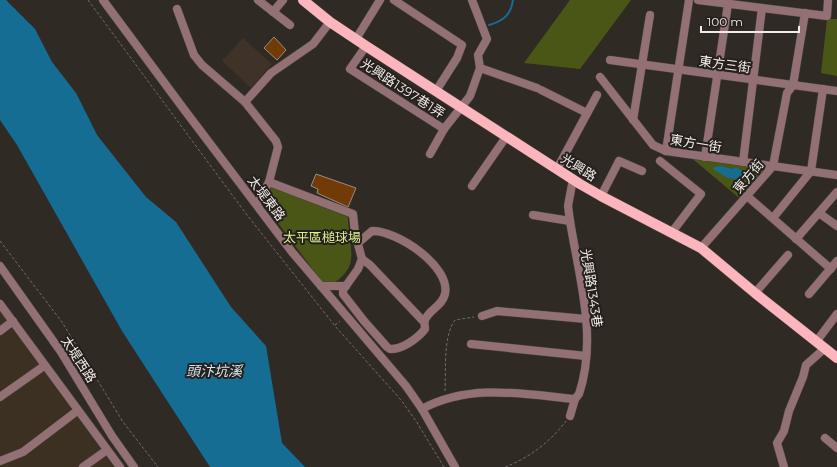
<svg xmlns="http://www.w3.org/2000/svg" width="837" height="467" font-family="Montserrat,'Noto Sans TC',sans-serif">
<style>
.industrial{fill:#3c3022}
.built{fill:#3e3229}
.green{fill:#4a5616}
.water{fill:#166d94}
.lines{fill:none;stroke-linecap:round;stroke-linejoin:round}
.stream{stroke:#166d94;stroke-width:2}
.building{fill:#723b05;stroke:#958d87}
.minor-casing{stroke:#4b4540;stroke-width:9}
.major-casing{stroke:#4b4540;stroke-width:11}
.path{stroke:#726c68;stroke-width:1;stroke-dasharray:3 2;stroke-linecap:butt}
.minor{stroke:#937074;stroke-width:8}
.major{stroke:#fcb5bc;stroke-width:10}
.labels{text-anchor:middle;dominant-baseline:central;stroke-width:4;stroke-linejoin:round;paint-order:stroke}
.street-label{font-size:13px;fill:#f1ece9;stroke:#26201c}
.park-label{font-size:13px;fill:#d9f08b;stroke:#26201c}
.water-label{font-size:14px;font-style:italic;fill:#d4e7f3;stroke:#26201c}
</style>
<rect width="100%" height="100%" fill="#302a25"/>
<path class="industrial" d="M0,297L48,365L125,467H0Z"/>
<path class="built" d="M243,38L272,64L251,88L222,61Z"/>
<g class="green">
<path d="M570,0H631L580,69L524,63Z"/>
<path d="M827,19H837V76L821,73Z"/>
<path d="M688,155L766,168L738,197Z"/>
<path d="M271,187L348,217C348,247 363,267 330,285L323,283L266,207Z"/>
</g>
<g class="water">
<path d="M0,0H6L35,29L52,62L76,93L97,135L146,197L176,222L231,307L266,346L282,443L305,467H210L122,331L17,145L0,120Z"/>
<path d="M721,166L732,169L736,167L744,173L737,179L728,178L713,169L714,167Z"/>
</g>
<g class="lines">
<path class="stream" d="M489,25C503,21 511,15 513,0"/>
</g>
<g class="building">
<path d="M274,37L286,50L277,60L264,48Z"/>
<path d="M316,174L356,188L348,207L317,193L318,189L311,186Z"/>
</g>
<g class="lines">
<defs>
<g id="minor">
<path d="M103,0L183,108L292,252L406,386L422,409L455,467"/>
<path d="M258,0L290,25"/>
<path d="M394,0L462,45L457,58L436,91"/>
<path d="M698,0L827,16L828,0"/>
<path d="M177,9L194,55L202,65L245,102L276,141L278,147L269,182L257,204"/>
<path d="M273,12L283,0"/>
<path d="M356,39L380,0"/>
<path d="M366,46L350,69L444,129"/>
<path d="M610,60L837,91"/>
<path d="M480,68L537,88"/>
<path d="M600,77L653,145L666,151L837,175"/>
<path d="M541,90L587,113"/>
<path d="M245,102L271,73L313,44L330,22"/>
<path d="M633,120L650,15"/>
<path d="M666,151L689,0"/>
<path d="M430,154L444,129L470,96L480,68L478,55L487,39L472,0"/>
<path d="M705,157L728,4"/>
<path d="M660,161L701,194L672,232"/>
<path d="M743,162L762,8"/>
<path d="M557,169L597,95"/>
<path d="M269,182L353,214L355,233L362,259L358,269L343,290V294L364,321L387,347L390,349C402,350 418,338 425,329C425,326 424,323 425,320C429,309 442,307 445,294C451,266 396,230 372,231L358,243"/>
<path d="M472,186L506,137"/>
<path d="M601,196L619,161L642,171"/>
<path d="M747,196L831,269"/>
<path d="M819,213L837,226"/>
<path d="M533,215L570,221"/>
<path d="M773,218L811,171L823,89"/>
<path d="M796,239L837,192"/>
<path d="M701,248L773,166L787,93L793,85L805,13"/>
<path d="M362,259L370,265L424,322"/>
<path d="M0,266L61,352L112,436L134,467"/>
<path d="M321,286H346"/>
<path d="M755,293L788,255"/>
<path d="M809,294L837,261"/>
<path d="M0,304L120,467"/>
<path d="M482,316L497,311L586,319"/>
<path d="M0,331L13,321"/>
<path d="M816,342L837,314"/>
<path d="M471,344L586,356"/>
<path d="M0,397L44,366"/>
<path d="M422,409C470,383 523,394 575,399L579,394C598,338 579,277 570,221L568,206L573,179"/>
<path d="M570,416L575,399"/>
<path d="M825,438L837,448"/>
<path d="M0,461L23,452L77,411"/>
<path d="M83,467L107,450"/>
<path d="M784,467L777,443L784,431L789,411L803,377L806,365L824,349"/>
</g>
<path id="major" d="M303,0L330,22L366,46L580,184L601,196L701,248L755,293L837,358"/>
</defs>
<use href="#minor" class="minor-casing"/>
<use href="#major" class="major-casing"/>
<g class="path">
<path d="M88,0L247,215L335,326L401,400L416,421L444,467"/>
<path d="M0,241L62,322L123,422L158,467"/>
<path d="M335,325L340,321"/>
<path d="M445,391C446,372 443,335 455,320L474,317"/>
<path d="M505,467C529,458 550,442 566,421"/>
</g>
<use href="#minor" class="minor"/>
<use href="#major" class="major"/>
</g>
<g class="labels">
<g class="street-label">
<text transform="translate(725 64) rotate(8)">東方三街</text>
<text transform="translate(403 88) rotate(33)">光興路1397巷1弄</text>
<text transform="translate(696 143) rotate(9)">東方一街</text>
<text transform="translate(579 167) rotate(32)">光興路</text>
<text transform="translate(748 176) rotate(-50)">東方街</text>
<text transform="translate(267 198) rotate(53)">太堤東路</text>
<text transform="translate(592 288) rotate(81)">光興路1343巷</text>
<text transform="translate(79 359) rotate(57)">太堤西路</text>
</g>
<g class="park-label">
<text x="322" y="237">太平區槌球場</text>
</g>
<g class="water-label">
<text x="214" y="371">頭汴坑溪</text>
</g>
</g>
<path d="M701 26v6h98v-6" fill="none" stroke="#f1ece9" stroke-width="2"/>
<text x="707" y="26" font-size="12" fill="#f1ece9" stroke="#26201c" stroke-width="3" paint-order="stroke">100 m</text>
</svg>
